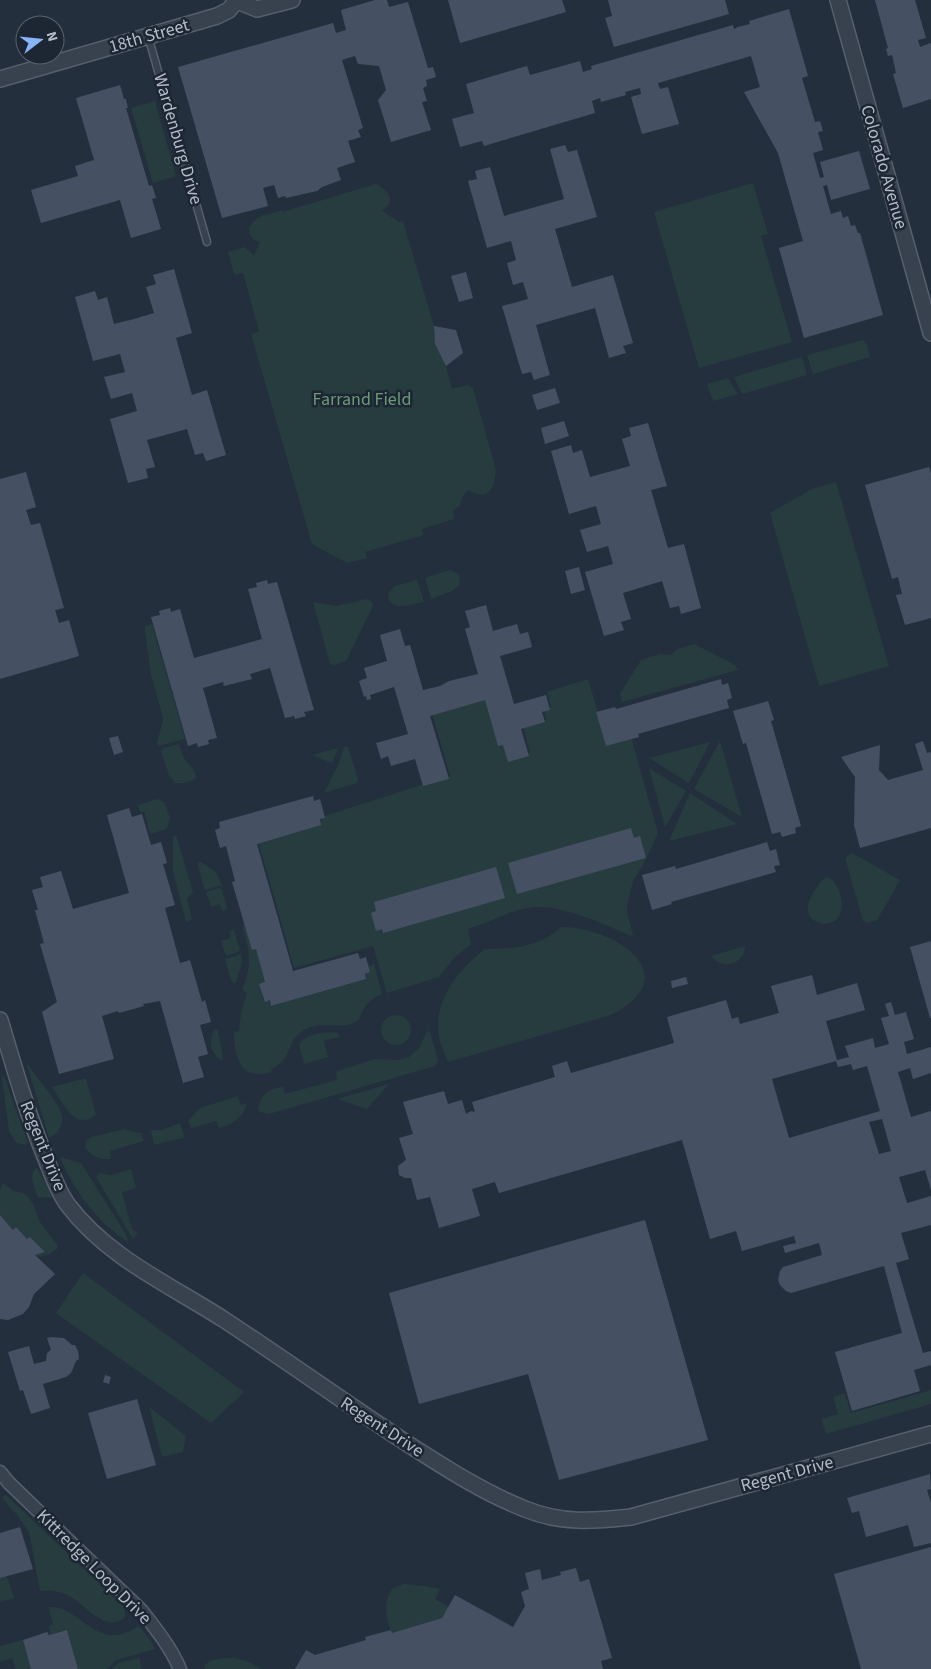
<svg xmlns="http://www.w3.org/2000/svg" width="931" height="1669" font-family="'Source Sans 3',sans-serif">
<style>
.green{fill:#263c3f}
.building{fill:#455162;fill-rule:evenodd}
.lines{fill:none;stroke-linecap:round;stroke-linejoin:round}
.service-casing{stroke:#565f6c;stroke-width:9}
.minor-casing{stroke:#565f6c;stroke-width:15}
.tertiary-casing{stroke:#565f6c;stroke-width:18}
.service{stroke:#38414e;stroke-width:6}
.minor{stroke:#38414e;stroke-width:12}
.tertiary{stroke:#38414e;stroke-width:15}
.labels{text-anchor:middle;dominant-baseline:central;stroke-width:5;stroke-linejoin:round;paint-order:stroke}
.street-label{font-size:18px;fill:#b4bcc9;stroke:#1d2633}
.park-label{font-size:18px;fill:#6b9a76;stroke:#1d2633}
</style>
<rect width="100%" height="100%" fill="#242f3e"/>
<g class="green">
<path d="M155,101L176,176L153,183L131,108Z"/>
<path d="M753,183L768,234L761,236L792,342L699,368L654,212Z"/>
<path d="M376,184C388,189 397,203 382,210C388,216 393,217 399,222L403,221L434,326L435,344L446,366L452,389L468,385L473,388L496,470C495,488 488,503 469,490C463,494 461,498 460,506L453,510L454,519L422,529L424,535L365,552L367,558L347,563L312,544L251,334L259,331L243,273L234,275L228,252L244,247L254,255L260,242C253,241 249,236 249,228C255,215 270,214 283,210V212Z"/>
<path d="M863,340L867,345L870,357L813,374L807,355Z"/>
<path d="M801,357L804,363L807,375L742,394L734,377Z"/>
<path d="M728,378L738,394L713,401L707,384Z"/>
<path d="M836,482L889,666L819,686L770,513L812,489Z"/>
<path d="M449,570L453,571L459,575L460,585L452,591L431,599L425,578Z"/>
<path d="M417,580L424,602C411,604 389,613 388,594L394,586Z"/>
<path d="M366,599L372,602L373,606L346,661L335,665L330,664L313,602L337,606Z"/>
<path d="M152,624L185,739L158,746L157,743L163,720L162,714L151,675L145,631V626Z"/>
<path d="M694,644L735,665L738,670L622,702L620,694L641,660L660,654L671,655L677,649Z"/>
<path d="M588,679L607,743L631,737L658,833L644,863L633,881L627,905L628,916L633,935L631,936C607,925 559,904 534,907C511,909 490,923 468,929L471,944L454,958L439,977L387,993L373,946L294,968L258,841L322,822L321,817L450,776L432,713L486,697L505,742L510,759L530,753L523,726L546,720L544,710L551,707L547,692Z"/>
<path d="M720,741L742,817L694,789Z"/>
<path d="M710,742L689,783L649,758Z"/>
<path d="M179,744C181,748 181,752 183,756C187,765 196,768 196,778C191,782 182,784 175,783L169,775L161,751L164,748Z"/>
<path d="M344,747H348L349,750L358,780L357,783L324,793L339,763Z"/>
<path d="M338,749L332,763L312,755L334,749Z"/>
<path d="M649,768L686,791L665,827Z"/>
<path d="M690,793L737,824L669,841Z"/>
<path d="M158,799L164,802L170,818L167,829L150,834L144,811L140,812L138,805Z"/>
<path d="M176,835L193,892L187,899L192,919L186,922L173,872V836Z"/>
<path d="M852,853L900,880L877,920L868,923L863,921L845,858Z"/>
<path d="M201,862L216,872L222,885L206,890L204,888L198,866V863Z"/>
<path d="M827,877C840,881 848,910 836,920C833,922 828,923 825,924C801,920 806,903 816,888C819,884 821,880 827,877Z"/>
<path d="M219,888L222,890L227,909L222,911L220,904L211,907L206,892Z"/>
<path d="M245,924L256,949L265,982L259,984L264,1001L270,1000L271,1006L366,979L365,974L370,972L369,966L374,964L382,994C375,997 369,1001 364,1008C362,1011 361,1018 357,1021C341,1032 320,1018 301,1032C286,1043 292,1061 271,1069L272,1072C240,1081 235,1059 234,1032L239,1031L241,1013L247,993L242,990L243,987C253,962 249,950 242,925Z"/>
<path d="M561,927C614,927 689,975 611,1015L448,1062C445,1054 440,1045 439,1037C433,1000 458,970 485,949C513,949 540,947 561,927Z"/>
<path d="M234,930L240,950L238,952L226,956L221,941L231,938L229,931Z"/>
<path d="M745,946C745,965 721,970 711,956Z"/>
<path d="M241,953L242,964L235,984L231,981L225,959L237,956Z"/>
<circle cx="396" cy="1030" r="15"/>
<path d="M215,1029H217L218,1031L223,1058L222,1060C210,1055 208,1040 215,1029Z"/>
<path d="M427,1031L430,1032L438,1061L435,1066L269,1114L260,1112L258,1109C260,1095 269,1088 283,1087L285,1094L337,1080L336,1073L337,1071L375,1059L398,1060L409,1057L419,1048Z"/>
<path d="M336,1032L339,1034V1037L324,1041L328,1057L304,1064L299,1045C307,1032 323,1033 336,1032Z"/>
<path d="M26,1062C34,1074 60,1104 62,1116C63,1127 57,1134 49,1138Z"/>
<path d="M4,1076L28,1143L25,1145L17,1143L9,1132L2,1077Z"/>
<path d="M86,1078L96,1115C91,1117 91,1119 86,1120C70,1122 60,1098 52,1087Z"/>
<path d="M389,1084L367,1109L337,1099Z"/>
<path d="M238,1096L241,1105L247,1103C244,1117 233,1124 220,1128L218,1127L216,1121L191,1128L188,1121L200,1108Z"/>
<path d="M180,1123L184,1136L183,1138L154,1145L151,1130H162Z"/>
<path d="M125,1129L133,1132L141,1133L144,1141L110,1151L111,1159C100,1160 91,1156 85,1147L86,1141L91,1137Z"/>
<path d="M60,1157L81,1163L125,1233L129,1243C98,1222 74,1192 60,1157Z"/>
<path d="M36,1168H37L54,1198L38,1197C35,1188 28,1176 36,1168Z"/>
<path d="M131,1169L136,1188L122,1192L132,1229L138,1233L133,1239L96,1177L99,1173L111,1175Z"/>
<path d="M3,1183L12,1190L25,1194L29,1198L33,1204L40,1222L58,1246L57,1249L48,1255L37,1257L35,1255L45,1252L30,1237L27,1239L16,1227L13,1230L0,1215V1190Z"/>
<path d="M83,1273L244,1392L211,1423L56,1313Z"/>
<path d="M931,1390V1404L826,1434L821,1419L838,1414L833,1397L845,1393L851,1413Z"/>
<path d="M149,1407L186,1436L183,1452L162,1457Z"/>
<path d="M6,1495L122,1605L125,1609V1617C107,1634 86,1606 71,1597C61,1591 50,1590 40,1591L29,1532L17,1515L2,1498Z"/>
<path d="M7,1576L14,1598L0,1602V1578Z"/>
<path d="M404,1584L424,1586L440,1589L435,1599L449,1607L442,1618L392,1633C386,1617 382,1603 393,1588Z"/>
<path d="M48,1607C77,1605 91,1642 122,1634C128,1633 134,1628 139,1626L151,1641L155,1649L116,1660L107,1669H78L67,1630L50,1634L49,1626L53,1624Z"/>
<path d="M23,1640L31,1669H16L12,1658L0,1662V1646Z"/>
<path d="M139,1658L142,1669H112L118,1663Z"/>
<path d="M235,1658L252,1663L260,1669H205L204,1667C209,1657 225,1658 235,1658Z"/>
</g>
<g class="building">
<path d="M375,0H387L389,7L408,2L428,68L433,67L436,77L426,80L427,86L423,88L427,101L422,102L431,130L391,142L378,100L386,90L379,66L358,64L355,56L342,60L363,128L358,130L361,137L348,141L355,162L337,168L341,180L322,187L317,191L286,198L285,196L278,198L274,185L263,188L268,206L222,218L178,67L333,23L336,33L346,30L341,10Z"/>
<path d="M448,0H562L566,12L460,43Z"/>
<path d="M608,0H725L729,14L614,47L605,18L612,16Z"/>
<path d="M875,0H915L926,38L918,40L920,47L931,43V99L903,108L893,74L896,73L892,55L888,56L886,49L888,48Z"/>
<path d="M789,9L808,76L802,78L815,122L820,121L823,131L818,132L823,150L813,153L820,178L824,177L820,162L859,151L870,189L831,200L827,185L823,186L831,214L841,211L843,218L848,216L851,226L855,225L858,233H860L883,315L804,338L779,248L803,241L778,153L744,92L760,87L751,56L658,83L660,89L668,87L679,124L642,134L631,97L641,94L640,88L625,92L626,95L601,102L600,98L592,101L595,113L484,146L482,141L460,147L452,119L474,113L466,84L527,66L530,75L580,61L583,72L592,69L591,66L733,25L734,29L738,27L750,24L749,21Z"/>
<path d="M120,85L124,99H126L128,108H126L149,186L152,185L156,198L152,199L161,229L131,238L120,200L41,223L31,190L78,176L75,166L94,160L76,98Z"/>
<path d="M565,145L568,152L577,150L597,217L555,229L572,287L613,275L633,343L623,346L626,353L609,358L595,308L536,325L550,375L534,380L531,372L522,374L502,306L528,299L523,282L513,285L507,263L516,260L511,241L487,248L468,181L477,179L475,171L490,167L504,216L564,199L550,149Z"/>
<path d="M174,269L192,333L176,338L192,395L207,390L226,455L206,461L203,453L195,455L187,429L147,440L155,467L146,469L148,478L128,483L110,419L137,411L132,393L111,399L104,377L125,372L120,354L93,361L75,297L95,291L98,300L107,297L114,324L134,319L154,313L146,287L156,284L153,275Z"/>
<path d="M466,272L473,298L459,302L451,276Z"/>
<path d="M434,326L456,330L463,353L446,366L435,344Z"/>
<path d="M555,388L560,403L537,410L532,395Z"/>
<path d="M564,421L569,436L545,444L541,428Z"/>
<path d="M648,423L667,486L651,490L668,548L684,544L701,608L681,614L679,606L670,608L662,581L623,593L631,619L621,622L624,630L604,636L585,572L613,564L608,546L587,552L580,530L601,524L596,506L569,514L551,451L571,445L573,453L582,450L590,477L630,466L622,439L631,436L629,428Z"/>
<path d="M929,467L931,473V618L905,625L896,595L902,594L898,577L892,579L865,485Z"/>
<path d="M26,472L36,507L26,510L31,525L40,523L64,608L55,610L59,623L69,620L79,656L0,679V479Z"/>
<path d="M579,567L585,590L571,594L565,571Z"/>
<path d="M267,580L268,584L277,582L314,710L304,712L306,716L295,719L294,716L285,718L270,668L250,674L252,679L224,686L223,682L203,688L217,738L208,740L209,744L198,747L197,743L188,746L151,617L160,615L159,611L170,608L171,612L180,609L194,658L262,639L248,589L257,587L256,583Z"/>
<path d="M486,605L493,631L517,624L520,634L528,632L532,647L500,656L514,704L546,695L550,710L542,712L545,722L521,729L529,756L508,762L503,745L498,746L485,700L430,716L449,779L423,786L415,759L391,766L388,756L381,759L376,743L408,734L394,687L370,695L371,699L367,700L366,696L364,697L359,681L367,678L364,668L387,661L380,635L400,629L405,646L410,645L423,690L440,686L449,681L478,674L465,629L470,627L465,611Z"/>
<path d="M721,679L722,685L728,683L732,698L727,700L729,708L638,734L639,737L606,746L596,712L615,707L616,709Z"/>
<path d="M768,701L774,720L771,721L801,826L795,828L796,833L782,837L780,832L772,834L746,743L743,744L733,711Z"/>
<path d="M118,736L123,752L114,755L109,738Z"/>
<path d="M923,741L927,753L931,752V828L860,848L854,825L855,777L841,757L880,745L879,770L888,780L923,770L915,744Z"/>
<path d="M313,796L314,801L320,799L325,818L320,819L321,825L257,844L293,971L358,953L360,959L366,957L370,972L365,974L366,979L271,1006L270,1000L265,1002L259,984L265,982L256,949L252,950L232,882L235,881L226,846L220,848L215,830L220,828L219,822Z"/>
<path d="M129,808L132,817L142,814L151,845L161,842L167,863L163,864L175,905L165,908L180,963L190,960L202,1002L205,1000L211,1022L200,1025L208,1054L198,1057L204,1077L183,1083L160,1001L143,1004L144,1006L119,1013L118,1011L102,1016L114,1059L59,1074L42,1012L57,1002L40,944L44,943L35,910H38L32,890L43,887L40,877L61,871L73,909L129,893L107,815Z"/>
<path d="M631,828L634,838L640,836L646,858L517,894L508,863Z"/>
<path d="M767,842L770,851L776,849L780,865L774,866L776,872L671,902L672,904L652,910L642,875L675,866L676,869Z"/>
<path d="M496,867L505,898L383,933L382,929L376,931L371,913L376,911L374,902Z"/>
<path d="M931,941V1018H930L910,947Z"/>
<path d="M812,975L817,995L857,983L865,1010L826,1021L837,1060L849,1057L845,1046L873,1038L875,1048L889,1044L881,1018L889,1016L885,1004L891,1002L895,1015L906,1012L914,1039L904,1042L907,1054L931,1047V1073L913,1079L910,1068L898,1072L911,1117L931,1111V1190L925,1170L899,1177L907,1203L931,1196V1225L901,1233L909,1259L896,1263L923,1353L931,1351V1365L914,1370L920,1391L852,1411L835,1352L902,1333L884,1266L791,1293L786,1291L780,1285L778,1280L780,1271L783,1267L822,1255L819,1243L785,1253L783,1246L796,1243L794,1236L742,1251L736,1231L710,1239L682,1140L499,1193L495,1182L472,1189L480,1216L439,1228L430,1197L417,1200L411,1178H405L399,1175L398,1166L406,1160L399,1138L413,1134L403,1102L444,1091L448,1104L462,1100L466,1114L471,1111L475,1112L472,1102L555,1077L552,1066L567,1061L571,1073L674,1043L667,1017L726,1000L732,1019L738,1017L740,1024L779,1013L771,986ZM836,1061L838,1067L851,1064L853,1070L867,1066L880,1111L789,1138L772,1079ZM882,1119L891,1151L879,1154L869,1122Z"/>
<path d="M686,977L688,984L672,988L671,981Z"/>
<path d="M0,1215L13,1230L16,1227L27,1239L30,1237L45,1252L35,1255L55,1274L34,1294L29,1307L23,1314L8,1320L0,1319Z"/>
<path d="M645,1220L708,1440L559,1480L528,1374L419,1404L389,1293Z"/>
<path d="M51,1337L64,1338L72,1345H75L78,1351L79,1359L76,1361L71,1373L66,1377L43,1384L50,1408L31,1414L23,1390L20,1391L8,1352L29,1346L34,1364L46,1361L47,1353L51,1350L47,1338Z"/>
<path d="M105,1375L111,1377L109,1384L103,1382Z"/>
<path d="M137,1399L156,1465L107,1479L88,1413Z"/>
<path d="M930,1474L931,1489L927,1490L931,1503V1543L914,1547L908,1525L866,1537L859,1511L852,1513L847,1498Z"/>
<path d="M20,1527L33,1569L0,1578V1533Z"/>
<path d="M931,1547V1669H861L834,1574Z"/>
<path d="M576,1568L580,1582L589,1579L612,1658L601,1661L603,1669H295L306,1650L315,1655L366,1640L365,1637L391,1630L392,1633L442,1618L455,1595L513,1627L525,1606L521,1592L529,1589L525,1573L540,1569L542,1580L561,1575L560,1572Z"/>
<path d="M67,1630L78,1669H31L23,1640L47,1632L49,1635Z"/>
</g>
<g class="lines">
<defs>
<path id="service" d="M148,36L207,242"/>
<path id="minor" d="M0,1472L9,1483L142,1611C156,1629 171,1648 180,1669"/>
<g id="tertiary">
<path d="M838,0L931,333"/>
<path d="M237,1L257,9L292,0"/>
<path d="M0,79L217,16L229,10L237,0"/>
<path d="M0,1020C14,1067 27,1113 46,1159C52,1174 58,1192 68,1205C107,1257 170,1285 223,1319C284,1359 344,1402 405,1442C444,1467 482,1492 525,1509C562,1524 593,1521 631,1517L931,1434"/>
</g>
</defs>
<use href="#service" class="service-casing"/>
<use href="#minor" class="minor-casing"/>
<use href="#tertiary" class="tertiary-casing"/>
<use href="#service" class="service"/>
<use href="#minor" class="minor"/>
<use href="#tertiary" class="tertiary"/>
</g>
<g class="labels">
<g class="street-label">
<text transform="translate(149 36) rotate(-16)">18th Street</text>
<text transform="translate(178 139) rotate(74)">Wardenburg Drive</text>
<text transform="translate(884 167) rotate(74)">Colorado Avenue</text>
<text transform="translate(43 1146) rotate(68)">Regent Drive</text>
<text transform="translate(382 1427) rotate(33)">Regent Drive</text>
<text transform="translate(787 1474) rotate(-15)">Regent Drive</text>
<text transform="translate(94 1567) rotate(45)">Kittredge Loop Drive</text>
</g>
<g class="park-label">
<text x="362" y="399">Farrand Field</text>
</g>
</g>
<g transform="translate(40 40) rotate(74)"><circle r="24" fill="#1d2633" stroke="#59626f"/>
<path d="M0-4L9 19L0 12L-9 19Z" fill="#8ab4f8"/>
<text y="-8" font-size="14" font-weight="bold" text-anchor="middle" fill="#b4bcc9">N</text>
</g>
</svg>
